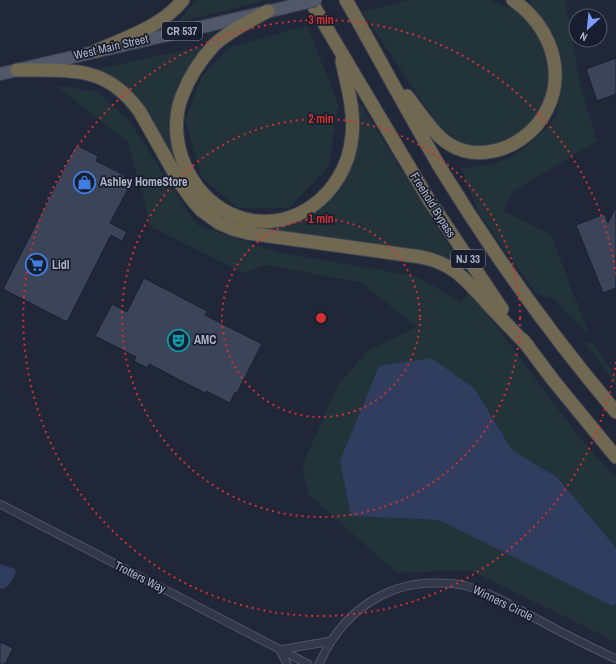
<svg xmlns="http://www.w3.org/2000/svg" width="616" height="664" font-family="'Archivo Narrow',sans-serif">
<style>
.green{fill:#22333a}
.water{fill:#313d5f}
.building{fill:#3c4459;stroke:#1b2030}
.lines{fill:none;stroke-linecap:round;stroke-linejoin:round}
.minor-casing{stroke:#515667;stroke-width:9}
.primary-casing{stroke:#3d4253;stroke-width:14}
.motorway-casing{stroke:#3e4354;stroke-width:15}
.minor{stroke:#333949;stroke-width:7}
.primary{stroke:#51586a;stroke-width:12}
.motorway{stroke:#706850;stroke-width:13}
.primary-bridge-casing{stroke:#3d4253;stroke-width:14;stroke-linecap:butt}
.primary-bridge{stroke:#51586a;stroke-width:12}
.ring{fill:none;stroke:#d42f30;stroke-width:2;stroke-dasharray:2 4}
.labels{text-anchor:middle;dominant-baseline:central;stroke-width:3.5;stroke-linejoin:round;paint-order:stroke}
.shield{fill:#191e2e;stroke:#818698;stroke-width:1}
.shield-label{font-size:11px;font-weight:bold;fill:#aeb3c6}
.street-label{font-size:12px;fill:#aeb3c6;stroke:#191e2e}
.poi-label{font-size:12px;font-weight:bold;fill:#aeb3c6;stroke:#191e2e;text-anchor:start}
.centre{fill:#d42f30;stroke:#191e2e;stroke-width:2}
.ring-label{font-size:12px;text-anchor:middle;font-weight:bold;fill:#d42f30;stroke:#191e2e;stroke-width:3.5;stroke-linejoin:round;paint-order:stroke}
</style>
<rect width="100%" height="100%" fill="#202739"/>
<g class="green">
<path d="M196,0H266L178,22Z"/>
<path d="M410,0H491L518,12L538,31L550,72L544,104L520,136L485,148L466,147L438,125L362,12Z"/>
<path d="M529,0H565L581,87L597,141L512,192L504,211L551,235L589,335L554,299L537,294L479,214L461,168L490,165L514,156L540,134L555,118L562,85L560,58L553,33Z"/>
<path d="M307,26L338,104L329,166L289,208H238L202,178L185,120L202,76L230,47Z"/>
<path d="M213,44L200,53L184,76L172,106L170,137L178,167L156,133L139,99L113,80L93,70Z"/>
<path d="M55,85L98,92L130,122L197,225L280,253L416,276L461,302L470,292H471L579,437L616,478V548L558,478L512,450L475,389L351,516L439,520L612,606L616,603V642L470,570L397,573L308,494L302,466L338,385L367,351L417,327L360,282L265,265L243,273L151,227L128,142Z"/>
<path d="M356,97L467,275L441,259L252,228L282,227L317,211L346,177L358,138Z"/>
<path d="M583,340L595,345L616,378V384Z"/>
</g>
<g class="water">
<path d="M431,358L475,389L512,450L558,478L616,548V603L612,606L439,520L351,516L340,461L379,366Z"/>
<path d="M0,564L15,569L16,573L9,585L3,589L0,588Z"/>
</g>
<g class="building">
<path d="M616,58V94L597,101L586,69Z"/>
<path d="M76,145L98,156L96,161L124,175L128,189L110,223L127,232L122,241L111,235L67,322L3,289Z"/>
<path d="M616,207V288L603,293L576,225L605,214L608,223Z"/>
<path d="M144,278L207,311L205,315L262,344L237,393L235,392L230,403L206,391L205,393L149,364L147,368L134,361L136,357L95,336L112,304L127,312Z"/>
<path d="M0,642L13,648L5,664H0Z"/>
</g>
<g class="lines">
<defs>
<g id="minor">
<path d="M0,504L308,664"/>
<path d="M287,664L280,650L331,641"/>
<path d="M319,664C323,656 327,647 332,640C355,605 393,582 436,583C446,583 457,583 466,586C496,594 521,611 548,625C570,637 593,648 616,659"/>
</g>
<path id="primary" d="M0,74L283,8"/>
<g id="motorway">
<path d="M310,0L429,200L502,309"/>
<path d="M346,0C378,56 408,113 441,169C493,254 552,336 616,412"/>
<path d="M268,11C250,21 229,31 214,45C201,59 189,78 182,96C165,140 189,195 231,214C288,240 347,195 352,136C355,111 347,85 342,61"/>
<path d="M96,51C127,37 161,27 183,0"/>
<path d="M17,70C70,71 106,64 140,112L180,183L193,201L201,210L219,223L233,229L248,233L421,257C453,263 466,280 487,303C501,318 514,332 528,346"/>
<path d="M407,96C419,111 433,134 449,144C460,151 473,154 487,152C506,150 523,140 536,126C571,84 555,29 513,0"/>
<path d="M523,340L553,380L616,457"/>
</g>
</defs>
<use href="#minor" class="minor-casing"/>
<use href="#primary" class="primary-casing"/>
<use href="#motorway" class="motorway-casing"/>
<use href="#minor" class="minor"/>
<use href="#primary" class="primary"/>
<use href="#motorway" class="motorway"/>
<defs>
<path id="primary-bridge" d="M283,8L316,0"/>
</defs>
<use href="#primary-bridge" class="primary-bridge-casing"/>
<use href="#primary-bridge" class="primary-bridge"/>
</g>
<g class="ring">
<circle cx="321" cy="318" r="99"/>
<circle cx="321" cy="318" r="199"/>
<path d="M616 362A298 298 0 1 1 616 274"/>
</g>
<defs>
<symbol id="shop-ring" viewBox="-11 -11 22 22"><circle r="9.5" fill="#191e2e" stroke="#3f7fe0" stroke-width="1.5"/><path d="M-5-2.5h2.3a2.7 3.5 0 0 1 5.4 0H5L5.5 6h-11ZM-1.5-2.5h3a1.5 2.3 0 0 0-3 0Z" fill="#3f7fe0"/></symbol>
<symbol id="supermarket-ring" viewBox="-11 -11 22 22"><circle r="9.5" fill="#191e2e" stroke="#3f7fe0" stroke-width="1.5"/><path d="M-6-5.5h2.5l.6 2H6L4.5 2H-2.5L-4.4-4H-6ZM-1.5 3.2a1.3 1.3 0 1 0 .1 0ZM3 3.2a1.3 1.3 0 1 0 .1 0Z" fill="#3f7fe0"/></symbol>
<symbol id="theatre-ring" viewBox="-11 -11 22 22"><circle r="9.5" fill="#191e2e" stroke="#0f9aa8" stroke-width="1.5"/><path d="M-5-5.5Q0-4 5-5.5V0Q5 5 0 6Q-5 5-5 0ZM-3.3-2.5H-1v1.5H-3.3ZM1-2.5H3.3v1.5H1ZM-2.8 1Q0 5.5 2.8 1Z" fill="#0f9aa8"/></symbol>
</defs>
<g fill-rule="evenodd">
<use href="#shop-ring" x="72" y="170" width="25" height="25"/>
<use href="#supermarket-ring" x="24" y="252" width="25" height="25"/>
<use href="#theatre-ring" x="166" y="328" width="25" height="25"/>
</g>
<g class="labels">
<g class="shield">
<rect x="162" y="22" width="40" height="18" rx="3"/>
<rect x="451" y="250" width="34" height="18" rx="3"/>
</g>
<g class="shield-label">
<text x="182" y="31">CR 537</text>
<text x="468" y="259">NJ 33</text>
</g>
<g class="street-label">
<text transform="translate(111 47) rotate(-13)">West Main Street</text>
<text transform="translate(433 205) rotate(58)">Freehold Bypass</text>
<text transform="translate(140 577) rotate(27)">Trotters Way</text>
<text transform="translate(503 603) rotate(26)">Winners Circle</text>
</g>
<g class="poi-label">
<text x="100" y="182">Ashley HomeStore</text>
<text x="52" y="265">Lidl</text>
<text x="194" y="340">AMC</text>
</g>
</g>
<circle cx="321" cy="318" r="6" class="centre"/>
<g class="ring-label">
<text x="321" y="24">3 min</text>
<text x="321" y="123">2 min</text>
<text x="321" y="223">1 min</text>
</g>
<g transform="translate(588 28) rotate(207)"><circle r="19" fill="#191e2e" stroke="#555a6b"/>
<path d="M0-3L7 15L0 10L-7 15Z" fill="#7d9bfb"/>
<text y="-6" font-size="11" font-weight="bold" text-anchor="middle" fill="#aeb3c6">N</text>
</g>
</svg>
